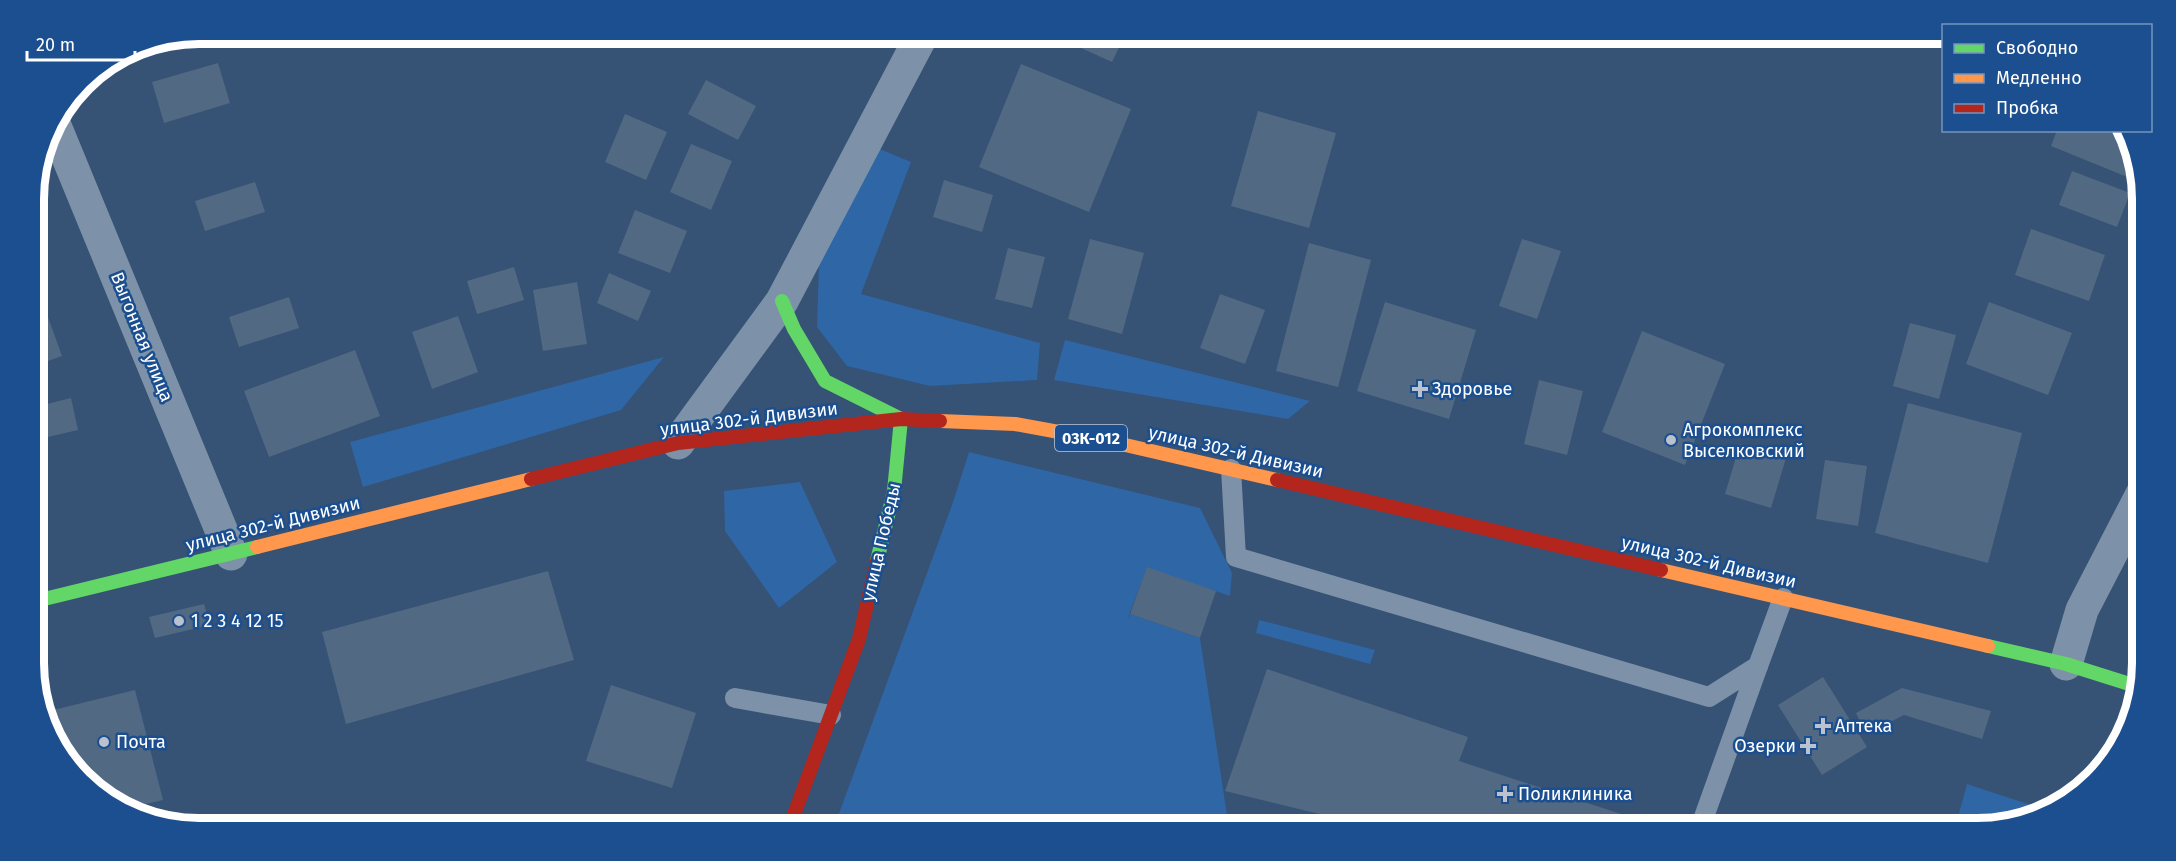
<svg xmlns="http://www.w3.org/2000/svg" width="2176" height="861" font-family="'Fira Sans',sans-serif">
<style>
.green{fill:#2f66a5}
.building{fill:#526984}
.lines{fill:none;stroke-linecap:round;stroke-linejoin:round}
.lane{stroke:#7d92a8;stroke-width:20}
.street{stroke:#7d92a8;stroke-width:33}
.fast{stroke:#63d668;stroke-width:14}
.slow{stroke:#ff974d;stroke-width:14}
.jam{stroke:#b3261e;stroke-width:14}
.poi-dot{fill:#b9c2ce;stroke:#1b4f8f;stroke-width:2}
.labels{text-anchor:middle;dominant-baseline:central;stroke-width:5;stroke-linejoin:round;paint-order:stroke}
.shield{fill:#1b4f8f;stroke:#bbcadd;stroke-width:1.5}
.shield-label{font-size:16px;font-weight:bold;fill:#fff}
.street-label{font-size:18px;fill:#fff;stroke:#1b4f8f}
.poi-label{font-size:18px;fill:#fff;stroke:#1b4f8f;text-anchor:start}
.rim{fill:none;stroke:#fff;stroke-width:8}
</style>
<rect width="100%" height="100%" fill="#365274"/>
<g class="green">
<path d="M875,147L911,162L861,294L1040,343L1037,380L930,386L847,366L817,327L819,263Z"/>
<path d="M1065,340L1310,401L1288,419L1054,380Z"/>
<path d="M664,357L621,410L363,487L350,442Z"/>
<path d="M969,452L1200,508L1232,573L1230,596L1147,568L1127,620L1130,614L1200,638L1229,828H862L837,819L953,502Z"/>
<path d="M800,482L837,562L779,608L725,531L724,491Z"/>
<path d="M1259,620L1375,650L1370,664L1256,633Z"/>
<path d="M1967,784L2040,808L1988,828H1955Z"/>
</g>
<g class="building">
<path d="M1048,33H1126L1112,62Z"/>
<path d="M218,63L230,103L164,123L152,82Z"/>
<path d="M1021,64L1131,109L1089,212L979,167Z"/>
<path d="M706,80L756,106L738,140L688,114Z"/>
<path d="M1258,111L1336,133L1309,228L1231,206Z"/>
<path d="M625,114L667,132L646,180L605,162Z"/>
<path d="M2057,130H2122L2142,176V183L2051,146Z"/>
<path d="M691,144L732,161L711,210L670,192Z"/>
<path d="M2072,171L2130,193L2117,227L2059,205Z"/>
<path d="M944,180L993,195L982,232L933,217Z"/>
<path d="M255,182L265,212L205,231L195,201Z"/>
<path d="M635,210L687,231L670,273L618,253Z"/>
<path d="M2031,229L2105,255L2089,301L2015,275Z"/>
<path d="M1090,239L1144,253L1122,334L1068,319Z"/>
<path d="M1522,239L1561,251L1537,319L1499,306Z"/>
<path d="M1309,243L1371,260L1338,387L1276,371Z"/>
<path d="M1008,248L1045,257L1032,308L995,299Z"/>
<path d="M514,267L524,300L477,314L467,281Z"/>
<path d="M609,273L651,291L638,321L597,303Z"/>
<path d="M577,282L587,344L543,351L533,290Z"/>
<path d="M39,292L62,356L34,366V294Z"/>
<path d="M1220,294L1265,310L1245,364L1200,348Z"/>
<path d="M289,297L299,328L239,347L229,317Z"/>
<path d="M1385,302L1476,330L1449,419L1357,391Z"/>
<path d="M1989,302L2072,333L2048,395L1966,364Z"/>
<path d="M458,316L478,372L432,389L412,332Z"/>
<path d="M1910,323L1956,335L1939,399L1893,386Z"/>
<path d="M1642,331L1725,364L1685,465L1602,432Z"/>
<path d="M355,350L380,416L269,457L244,391Z"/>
<path d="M1539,380L1583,391L1567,455L1524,444Z"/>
<path d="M71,398L78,430L35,440V407Z"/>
<path d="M1908,403L2022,433L1988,563L1875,533Z"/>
<path d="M1740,444L1786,458L1771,508L1725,494Z"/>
<path d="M1825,460L1867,466L1858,526L1816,519Z"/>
<path d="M1147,567L1216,591L1200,638L1130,614Z"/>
<path d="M548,571L574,660L346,724L322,632Z"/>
<path d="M204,604L210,625L155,638L149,617Z"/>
<path d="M1267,669L1468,737L1459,761L1664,828H1377L1225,791Z"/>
<path d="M1823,677L1867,747L1822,775L1778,705Z"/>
<path d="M611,685L696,713L672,788L586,761Z"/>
<path d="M1902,688L1991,711L1982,739L1904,715L1866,734L1856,713Z"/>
<path d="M135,690L163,800L129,808L74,771L45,712Z"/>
</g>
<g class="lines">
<g class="lane">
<path d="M1231,469L1236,557L1709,697L1758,666L1783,598"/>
<path d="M735,698L831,715"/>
<path d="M1700,828L1758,666"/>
</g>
<g class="street">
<path d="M53,121L231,554"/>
<path d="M678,443L782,301L923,33"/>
<path d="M2066,664L2082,610L2142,494"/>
</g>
<g class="fast">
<path d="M782,301L794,329L825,381L901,419L894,491L877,561"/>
<path d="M36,601L257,547"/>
<path d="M1988,646L2066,664L2139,687"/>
</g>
<g class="slow">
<path d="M940,421L1015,424L1108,441L1277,480"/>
<path d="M257,547L531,479"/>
<path d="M1661,570L1988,646"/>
</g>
<g class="jam">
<path d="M531,479L678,443L901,419L940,421"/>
<path d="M1277,480L1661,570"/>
<path d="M789,828L859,639L877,561"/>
</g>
</g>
<g class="poi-dot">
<path d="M1417 380h6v6h6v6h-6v6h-6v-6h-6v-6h6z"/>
<circle cx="1671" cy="440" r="6"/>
<circle cx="179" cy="621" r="6"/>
<path d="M1820 717h6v6h6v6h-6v6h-6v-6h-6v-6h6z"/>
<circle cx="104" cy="742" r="6"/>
<path d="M1805 737h6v6h6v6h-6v6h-6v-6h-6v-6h6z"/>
<path d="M1502 785h6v6h6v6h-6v6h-6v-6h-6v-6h6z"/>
</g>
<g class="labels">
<rect class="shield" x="1055" y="425" width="72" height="26" rx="4.5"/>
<g class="shield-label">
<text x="1091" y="438">03К-012</text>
</g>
<g class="street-label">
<text transform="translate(142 337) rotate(68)">Выгонная улица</text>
<text transform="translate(749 419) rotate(-7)">улица 302-й Дивизии</text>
<text transform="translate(1236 452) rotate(13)">улица 302-й Дивизии</text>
<text transform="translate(273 524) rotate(-14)">улица 302-й Дивизии</text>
<text transform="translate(881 542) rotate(-77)">улица Победы</text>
<text transform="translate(1709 562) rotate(13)">улица 302-й Дивизии</text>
</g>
<g class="poi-label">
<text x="1432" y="389">Здоровье</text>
<text x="1683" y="430">Агрокомплекс<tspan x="1683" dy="21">Выселковский</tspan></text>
<text x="191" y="621">1 2 3 4 12 15</text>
<text x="1835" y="726">Аптека</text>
<text x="116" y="742">Почта</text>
<text x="1796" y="746" text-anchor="end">Озерки</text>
<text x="1518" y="794">Поликлиника</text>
</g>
</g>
<path d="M0 0H2176V861H0ZM199 44H1977A155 155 0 0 1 2132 199V663A155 155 0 0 1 1977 818H199A155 155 0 0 1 44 663V199A155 155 0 0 1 199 44Z" fill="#1b4f8f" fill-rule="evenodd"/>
<path class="rim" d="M199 44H1977A155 155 0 0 1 2132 199V663A155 155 0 0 1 1977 818H199A155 155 0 0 1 44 663V199A155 155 0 0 1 199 44Z"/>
<rect x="1942" y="24" width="210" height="108" fill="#1b4f8f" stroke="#7695bc" stroke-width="1.5"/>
<rect x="1954" y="44" width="30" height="9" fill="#63d668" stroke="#7695bc" stroke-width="1.5"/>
<text x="1996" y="54" font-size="18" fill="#ffffff">Свободно</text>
<rect x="1954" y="74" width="30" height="9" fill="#ff974d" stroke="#7695bc" stroke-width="1.5"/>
<text x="1996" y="84" font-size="18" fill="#ffffff">Медленно</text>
<rect x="1954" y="104" width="30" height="9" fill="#b3261e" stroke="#7695bc" stroke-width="1.5"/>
<text x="1996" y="114" font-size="18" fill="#ffffff">Пробка</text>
<path d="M27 51v9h108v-9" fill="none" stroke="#ffffff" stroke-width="3"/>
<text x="36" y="51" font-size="18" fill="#ffffff" stroke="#1b4f8f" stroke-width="4.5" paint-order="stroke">20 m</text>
</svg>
